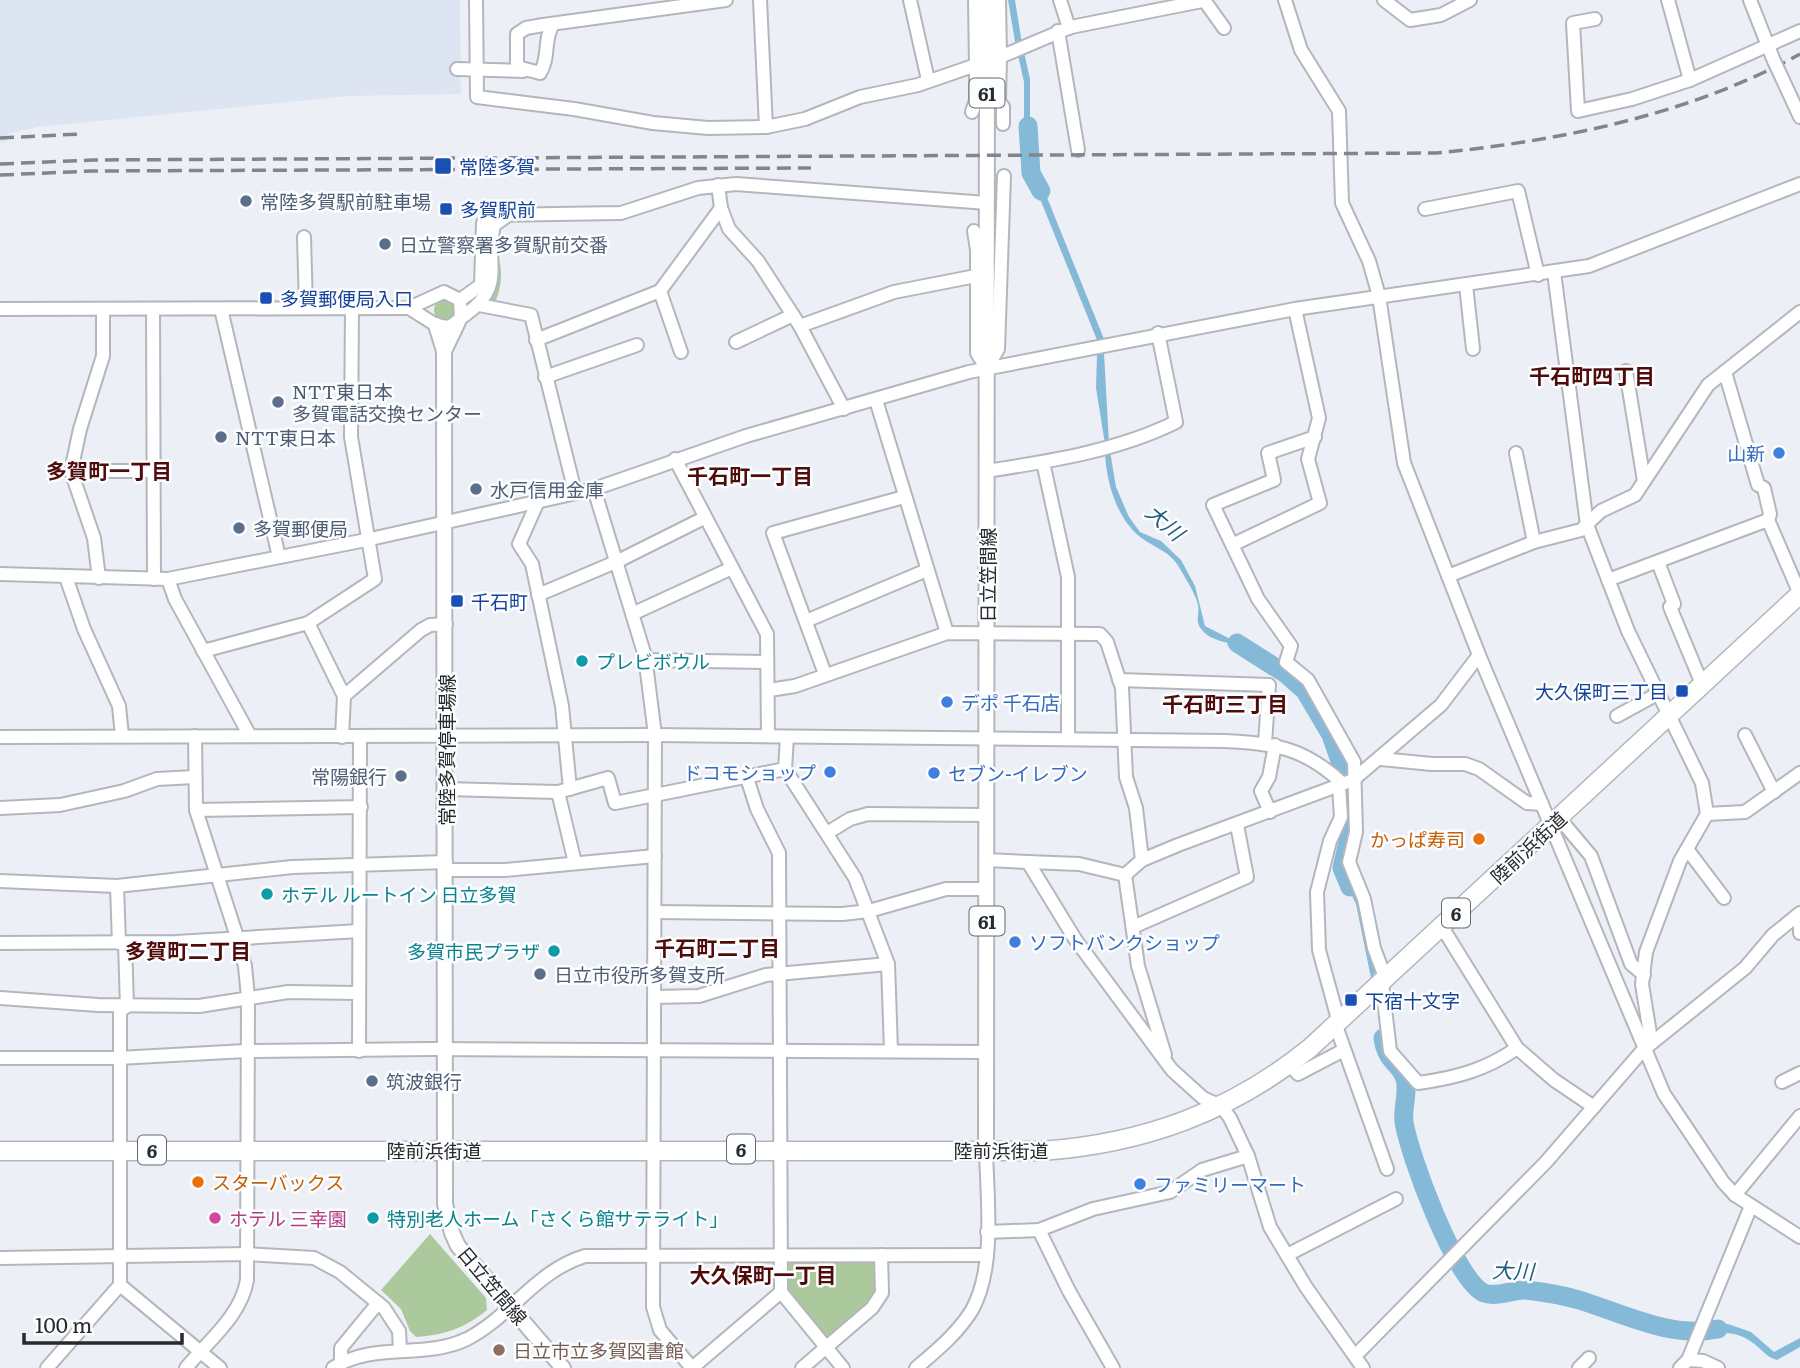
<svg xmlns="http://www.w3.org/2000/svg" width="1800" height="1368" font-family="Literata,'Noto Sans JP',serif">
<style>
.built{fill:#dde5f2}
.green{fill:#abc99c}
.water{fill:#84bad8}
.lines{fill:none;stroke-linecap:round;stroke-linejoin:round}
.river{stroke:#84bad8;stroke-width:19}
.minor-casing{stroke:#b3b7bd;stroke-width:16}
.major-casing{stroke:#b3b7bd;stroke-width:18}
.highway-casing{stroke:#b3b7bd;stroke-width:21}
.minor{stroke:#fff;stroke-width:12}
.major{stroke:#fff;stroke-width:14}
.highway{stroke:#fff;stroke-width:18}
.rail{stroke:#828589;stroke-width:3.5;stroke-dasharray:14 7;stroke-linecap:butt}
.minor-bridge-casing{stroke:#b3b7bd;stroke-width:16;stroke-linecap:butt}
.minor-bridge{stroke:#fff;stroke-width:12}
.transit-dot{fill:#1a4fb4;stroke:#fcfdfe;stroke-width:2.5}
.service-dot{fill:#5c6f8a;stroke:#fcfdfe;stroke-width:2.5}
.shop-dot{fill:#3f7fe0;stroke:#fcfdfe;stroke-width:2.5}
.culture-dot{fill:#0f9aa8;stroke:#fcfdfe;stroke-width:2.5}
.food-dot{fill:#e8710a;stroke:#fcfdfe;stroke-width:2.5}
.hotel-dot{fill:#d1479c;stroke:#fcfdfe;stroke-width:2.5}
.education-dot{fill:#8d6e63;stroke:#fcfdfe;stroke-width:2.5}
.labels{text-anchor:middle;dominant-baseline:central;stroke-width:5;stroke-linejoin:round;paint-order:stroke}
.shield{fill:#fcfdfe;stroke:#67696a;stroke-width:2}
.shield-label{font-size:18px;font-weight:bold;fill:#27292b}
.transit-label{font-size:19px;fill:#164399;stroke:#fcfdfe;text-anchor:start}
.service-label{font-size:19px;fill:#4e5e75;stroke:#fcfdfe;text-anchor:start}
.shop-label{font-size:19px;fill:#366cbe;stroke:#fcfdfe;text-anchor:start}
.street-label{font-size:19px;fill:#27292b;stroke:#fcfdfe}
.culture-label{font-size:19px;fill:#0d838f;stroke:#fcfdfe;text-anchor:start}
.food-label{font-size:19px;fill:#c56008;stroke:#fcfdfe;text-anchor:end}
.hotel-label{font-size:19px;fill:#b23c85;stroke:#fcfdfe;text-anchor:start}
.education-label{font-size:19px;fill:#785e54;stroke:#fcfdfe;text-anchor:start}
.neighbourhood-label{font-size:21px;font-weight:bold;fill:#500b0b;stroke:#fcfdfe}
.water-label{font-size:21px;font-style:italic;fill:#1d5e7d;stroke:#fcfdfe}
</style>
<rect width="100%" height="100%" fill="#ecf0f6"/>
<path class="built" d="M0,0H460L461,94L349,96L38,127L7,134V141L0,142Z"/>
<g class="green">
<path d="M497,254C503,267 502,286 496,300L490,303L488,298L495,288Z"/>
<circle cx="445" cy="310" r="11"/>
<path d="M430,1234L486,1298L487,1310C465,1328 445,1335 416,1337L410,1331L401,1309L381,1290Z"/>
<path d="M870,1258L879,1266L876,1294L866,1308L825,1340L785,1292L784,1265L789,1261Z"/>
</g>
<g class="water">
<path d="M1008,0H1015L1022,44L1016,47Z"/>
<path d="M1024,52L1030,79V132L1036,153L1029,152L1024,132V82L1018,55Z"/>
<path d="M1028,169L1036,170L1104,339L1097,340Z"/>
<path d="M1104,353L1109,443L1105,444L1096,388L1097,354Z"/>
<path d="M1110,451L1116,487L1129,517L1140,532L1161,541L1181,560L1195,586L1205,626L1283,666L1303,683L1342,749L1347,773L1339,770L1340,763C1323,728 1313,687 1279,665C1267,658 1253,653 1240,647C1227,641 1212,642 1202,630C1194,621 1200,615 1198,605C1195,592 1185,578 1179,567C1170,552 1159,550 1146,541C1118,524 1106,483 1105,452Z"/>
<path d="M1347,786C1350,806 1358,838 1342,853L1341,860L1362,903L1377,970L1371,978L1356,904L1339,869L1342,845L1345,843L1342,829V791Z"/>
<path d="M1728,1324L1751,1332L1774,1352L1800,1338V1347L1777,1360C1769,1358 1765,1353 1759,1348C1740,1331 1725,1331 1701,1336L1704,1327Z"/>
</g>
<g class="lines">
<g class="river">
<path d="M1028,126L1031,173L1041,191"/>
<path d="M1237,643L1286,674L1305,691L1331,735L1344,772L1351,829L1342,868L1350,887"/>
<path d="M1383,1038C1386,1062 1401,1064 1405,1079C1409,1092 1402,1108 1404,1122C1409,1154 1455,1280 1484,1293C1497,1298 1513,1289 1526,1290C1543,1292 1562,1295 1579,1300C1622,1313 1671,1339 1718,1329"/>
</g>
<defs>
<g id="minor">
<path d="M476,0L477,97L574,109L653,123L708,128L766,127L805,119L860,97L918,85L976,65L975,0"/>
<path d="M760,0L766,127"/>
<path d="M910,0L928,80"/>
<path d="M999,0L1000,57L1071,27L1202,1"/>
<path d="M1060,0L1069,28"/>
<path d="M1204,0L1224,28"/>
<path d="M1285,0L1301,50L1339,111L1342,203L1369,261L1379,296L1404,463L1479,655L1664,1094L1723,1182L1735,1195L1800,1237"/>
<path d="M1384,0L1410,20L1441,15L1470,0"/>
<path d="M1750,0L1774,61"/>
<path d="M1595,19L1573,23L1578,111L1632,99L1690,80L1668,0"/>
<path d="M553,24C543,40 550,57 540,73L517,67V34L526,28L543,25L726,0"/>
<path d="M1058,31L1078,150"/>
<path d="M1000,57L999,101L1003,107V124"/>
<path d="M457,69L523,71"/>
<path d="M1782,78L1800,117"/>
<path d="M1690,80L1800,31"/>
<path d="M972,112L976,100V65"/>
<path d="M718,185L721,208L729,229L758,261L800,326L844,409"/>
<path d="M1425,209L1518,191L1538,275"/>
<path d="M974,231L977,250V353L987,369"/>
<path d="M304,237L306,308"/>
<path d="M1554,272L1587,525L1628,631L1702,783L1707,814L1680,861L1646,952L1642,984L1651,1040L1643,1050"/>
<path d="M1466,285L1473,349"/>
<path d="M460,300L481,285L483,223L492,215L621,213L698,188L736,184L987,203"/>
<path d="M479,305L531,315L575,492"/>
<path d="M409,308L436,325L447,327C456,325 458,319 465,315C507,285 484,266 494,225L507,216"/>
<path d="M0,309L409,308L444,292L460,300L461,318"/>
<path d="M153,309L154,579"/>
<path d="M221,309L279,557"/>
<path d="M800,326L894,292L976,276"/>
<path d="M536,340L660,291"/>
<path d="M736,342L793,315"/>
<path d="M681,352L660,291L721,208"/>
<path d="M987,368L998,349L1004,176"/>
<path d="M1626,371L1644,481"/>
<path d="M1725,372L1758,485L1764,488L1770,514L1768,520"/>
<path d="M545,377L637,345"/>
<path d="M876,400L947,633"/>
<path d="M1315,437L1268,453L1274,480L1213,505L1258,599L1291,646L1286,662L1308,680L1354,762L1356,832L1349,862L1364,899L1374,948L1386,980"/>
<path d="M1516,453L1534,542"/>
<path d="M675,459L767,634L768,736"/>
<path d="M1043,462L1068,577V737"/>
<path d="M71,471H154"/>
<path d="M987,471C1051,461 1117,451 1176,422L1158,333"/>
<path d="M594,489L645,656L655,735L653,1307L660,1330L692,1368"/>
<path d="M539,499L519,544L532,564L562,706L570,789"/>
<path d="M1234,544L1320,503L1308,459L1319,418L1295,309"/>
<path d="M1658,562L1674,604L1670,607L1702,684"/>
<path d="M0,574L168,579L366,540L594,489L746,436L969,372L1295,309L1589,266L1800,184"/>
<path d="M1448,576L1534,542L1581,530L1601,511L1635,495L1708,385L1800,312"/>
<path d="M66,577L84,629L119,706L122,736"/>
<path d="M99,578L94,538L71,471L80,429L103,356V309"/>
<path d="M168,579L175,599L250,736"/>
<path d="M1608,580L1768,520L1800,594"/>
<path d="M538,595L618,561L704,518"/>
<path d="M632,614L732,568"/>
<path d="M806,621L927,570"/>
<path d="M308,623L344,696"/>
<path d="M203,651L308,623L375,579L351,437L352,308"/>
<path d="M645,660L767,662"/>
<path d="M825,674L773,533L904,497"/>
<path d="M1119,680L1269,685L1265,743"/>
<path d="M769,690L795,686L947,633L1100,634L1107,642L1122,688L1126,777L1136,808L1142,860"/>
<path d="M1617,716L1659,693"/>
<path d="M1745,735L1774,792"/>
<path d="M0,737L655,735L1225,741C1274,743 1305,748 1342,783"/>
<path d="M342,737L344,696L421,630L430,625L446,624"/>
<path d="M787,737L785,769L855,878L888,964L891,1050"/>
<path d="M1381,759L1432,764H1465L1479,769L1527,803L1542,804"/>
<path d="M747,778L757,809L779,853L781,1292L843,1368"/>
<path d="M1339,786L1341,817L1330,841L1317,892L1319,950L1339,1023"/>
<path d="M446,789L558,792"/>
<path d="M0,808L60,805L124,791L157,779L194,777"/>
<path d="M196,810L361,807"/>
<path d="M1270,812L1261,791L1269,777L1275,745"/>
<path d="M1707,814L1745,812L1800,773"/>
<path d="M1559,818L1591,856L1631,964L1644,975"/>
<path d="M827,833L850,819L868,814L987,815"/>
<path d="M1687,849L1724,898"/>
<path d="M987,860L1028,862L1075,939L1172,1070L1203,1098L1221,1106L1230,1118L1248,1156L1270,1227L1306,1287L1363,1368"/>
<path d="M1028,862L1079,864L1125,875L1138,966L1165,1055"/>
<path d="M575,863L558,792L608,778L615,803L785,769"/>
<path d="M446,870H505L655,856"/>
<path d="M1125,875L1142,860L1178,845L1353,780L1441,705L1479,655"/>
<path d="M0,881L117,886L292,867L446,862"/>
<path d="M117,886L119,943"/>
<path d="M655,912L842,914L869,911L946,889H987"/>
<path d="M1800,923V933"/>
<path d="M1133,927L1247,877L1237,825"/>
<path d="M1442,927L1517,1048L1554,1080L1594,1107"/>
<path d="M0,943L176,942L359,931"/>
<path d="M1382,983L1390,1051L1418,1083C1455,1078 1486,1070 1517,1048"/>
<path d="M655,997L699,996L766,975L888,964"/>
<path d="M0,998L98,1005L199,1006L288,992L358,993"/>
<path d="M1336,1026L1387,1169"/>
<path d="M359,1051L360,737"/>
<path d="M0,1058H118L246,1051L430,1049L986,1052"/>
<path d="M1290,1065L1298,1074L1344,1050"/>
<path d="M1782,1082L1800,1073"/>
<path d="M1735,1195L1800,1116"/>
<path d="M1039,1230L1069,1291L1113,1368"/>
<path d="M987,1232L1039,1230L1093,1209L1170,1192L1202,1170L1248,1156"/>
<path d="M1287,1255L1396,1199"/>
<path d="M0,1258L247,1254L314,1258L340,1272L384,1308L399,1331L400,1350"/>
<path d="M120,1285L220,1368"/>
<path d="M1355,1356L1546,1162L1643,1050L1745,968L1773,935L1800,913"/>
<path d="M1688,1360L1751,1206"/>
<path d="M341,1363V1348L378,1303"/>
<path d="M47,1368L120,1285V1011L127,1006L125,943"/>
<path d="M186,1368C208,1341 241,1316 247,1280L248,997L245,966L237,937L196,810L195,736"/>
<path d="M333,1368C374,1341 423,1360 467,1339C510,1317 537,1270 585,1256L987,1255"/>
<path d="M692,1368L781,1292"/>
<path d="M802,1368L872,1308L882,1293L881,1255"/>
<path d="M916,1368C936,1351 958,1333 972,1310C996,1267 987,1198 986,1150"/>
<path d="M1579,1368L1589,1358"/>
<path d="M1680,1368L1688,1360L1703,1361L1718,1368"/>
</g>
<g id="major">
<path d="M436,325L444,351L445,1204L452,1233L458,1246L563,1368"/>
<path d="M444,351L458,322"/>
<path d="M986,1150L987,0"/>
</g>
<path id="highway" d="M0,1151H1041C1143,1144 1231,1112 1310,1048L1800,594"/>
</defs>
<use href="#minor" class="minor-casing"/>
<use href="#major" class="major-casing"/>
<use href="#highway" class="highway-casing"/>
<use href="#minor" class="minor"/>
<use href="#major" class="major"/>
<use href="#highway" class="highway"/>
<g class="rail">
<path d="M0,138L80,134"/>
<path d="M0,164L94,160L1436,153C1560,141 1689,115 1800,54"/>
<path d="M0,175L92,171L811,168"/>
</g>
<defs>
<path id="minor-bridge" d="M1774,61L1782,78"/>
</defs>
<use href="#minor-bridge" class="minor-bridge-casing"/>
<use href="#minor-bridge" class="minor-bridge"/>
</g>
<g class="transit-dot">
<rect x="434" y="157" width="18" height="18" rx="3.5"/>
<rect x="439" y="202" width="14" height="14" rx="3.5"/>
<rect x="259" y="291" width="14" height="14" rx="3.5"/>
<rect x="450" y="594" width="14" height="14" rx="3.5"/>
<rect x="1675" y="684" width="14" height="14" rx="3.5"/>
<rect x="1344" y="993" width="14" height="14" rx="3.5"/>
</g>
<g class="service-dot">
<circle cx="246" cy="201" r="7"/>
<circle cx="385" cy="244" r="7"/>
<circle cx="278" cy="402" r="7"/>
<circle cx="221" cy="437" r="7"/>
<circle cx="476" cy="489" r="7"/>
<circle cx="239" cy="528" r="7"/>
<circle cx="401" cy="776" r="7"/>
<circle cx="540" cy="974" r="7"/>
<circle cx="372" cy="1081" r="7"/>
</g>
<g class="shop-dot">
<circle cx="1779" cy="453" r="7"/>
<circle cx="947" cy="702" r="7"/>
<circle cx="830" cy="772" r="7"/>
<circle cx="934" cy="773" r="7"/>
<circle cx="1015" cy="942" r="7"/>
<circle cx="1140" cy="1184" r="7"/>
</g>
<g class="culture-dot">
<circle cx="582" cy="661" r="7"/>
<circle cx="267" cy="894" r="7"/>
<circle cx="554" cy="951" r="7"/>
<circle cx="373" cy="1218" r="7"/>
</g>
<g class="food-dot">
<circle cx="1479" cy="839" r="7"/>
<circle cx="198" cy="1182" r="7"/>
</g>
<circle class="hotel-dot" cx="215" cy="1218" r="7"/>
<circle class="education-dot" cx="499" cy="1350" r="7"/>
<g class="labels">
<g class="shield">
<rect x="969.5" y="78.5" width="35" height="29" rx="5"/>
<rect x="1442" y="898.5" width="28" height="29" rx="5"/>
<rect x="969.5" y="906.5" width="35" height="29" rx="5"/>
<rect x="727" y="1134.5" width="28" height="29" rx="5"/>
<rect x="138" y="1135.5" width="28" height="29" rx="5"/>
</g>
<g class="shield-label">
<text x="987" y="93">61</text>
<text x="1456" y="913">6</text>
<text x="987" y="921">61</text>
<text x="741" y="1149">6</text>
<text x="152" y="1150">6</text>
</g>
<g class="transit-label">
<text x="459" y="166">常陸多賀</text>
<text x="460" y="209">多賀駅前</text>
<text x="280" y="298">多賀郵便局入口</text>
<text x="471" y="601">千石町</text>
<text x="1668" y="691" text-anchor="end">大久保町三丁目</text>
<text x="1365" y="1000">下宿十文字</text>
</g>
<g class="service-label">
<text x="260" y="201">常陸多賀駅前駐車場</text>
<text x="399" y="244">日立警察署多賀駅前交番</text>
<text x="292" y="391">NTT東日本<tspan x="292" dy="22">多賀電話交換センター</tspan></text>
<text x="235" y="437">NTT東日本</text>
<text x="490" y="489">水戸信用金庫</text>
<text x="253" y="528">多賀郵便局</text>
<text x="387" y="776" text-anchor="end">常陽銀行</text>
<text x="554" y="974">日立市役所多賀支所</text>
<text x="386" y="1081">筑波銀行</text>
</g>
<g class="shop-label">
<text x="1765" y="453" text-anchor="end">山新</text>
<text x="961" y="702">デポ 千石店</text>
<text x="816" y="772" text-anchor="end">ドコモショップ</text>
<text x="948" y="773">セブン-イレブン</text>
<text x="1029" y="942">ソフトバンクショップ</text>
<text x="1154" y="1184">ファミリーマート</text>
</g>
<g class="street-label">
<text transform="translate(987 575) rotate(-90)">日立笠間線</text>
<text transform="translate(446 750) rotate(-90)">常陸多賀停車場線</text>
<text transform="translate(1528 847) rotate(-43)">陸前浜街道</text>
<text x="434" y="1150">陸前浜街道</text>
<text x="1001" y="1150">陸前浜街道</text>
<text transform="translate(493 1285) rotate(50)">日立笠間線</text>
</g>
<g class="culture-label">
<text x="596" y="661">プレビボウル</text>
<text x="281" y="894">ホテル ルートイン 日立多賀</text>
<text x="540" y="951" text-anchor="end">多賀市民プラザ</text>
<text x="387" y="1218">特別老人ホーム「さくら館サテライト」</text>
</g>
<g class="food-label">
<text x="1465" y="839">かっぱ寿司</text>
<text x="212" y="1182" text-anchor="start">スターバックス</text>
</g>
<g class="hotel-label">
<text x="229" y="1218">ホテル 三幸園</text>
</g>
<g class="education-label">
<text x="513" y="1350">日立市立多賀図書館</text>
</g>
<g class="neighbourhood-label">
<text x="1592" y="374">千石町四丁目</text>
<text x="109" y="469">多賀町一丁目</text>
<text x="750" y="474">千石町一丁目</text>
<text x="1225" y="702">千石町三丁目</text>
<text x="717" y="946">千石町二丁目</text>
<text x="188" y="949">多賀町二丁目</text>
<text x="763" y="1273">大久保町一丁目</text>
</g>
<g class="water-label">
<text transform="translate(1166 521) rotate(41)">大川</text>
<text transform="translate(1513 1269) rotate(2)">大川</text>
</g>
</g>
<path d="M24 1333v10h158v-10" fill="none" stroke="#27292b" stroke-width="3.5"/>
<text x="35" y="1333" font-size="21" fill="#27292b" stroke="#fcfdfe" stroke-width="5" paint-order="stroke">100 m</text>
</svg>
